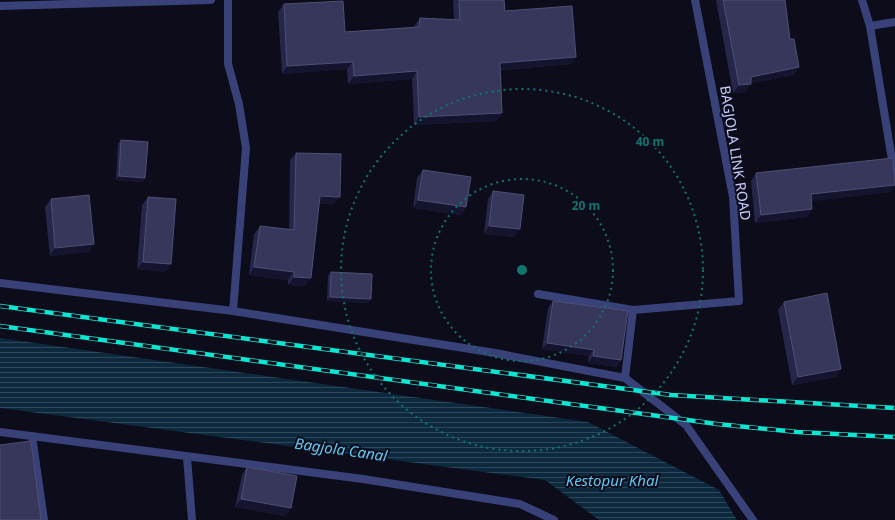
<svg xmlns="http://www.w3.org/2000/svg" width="895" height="520" font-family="'Noto Sans',sans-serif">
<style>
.water{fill:url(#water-rules)}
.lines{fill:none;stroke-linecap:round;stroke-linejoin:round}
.service{stroke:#394278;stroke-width:8}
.minor{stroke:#394278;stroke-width:8}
.rail-casing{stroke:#0be6d3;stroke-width:4.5}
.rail{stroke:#0c0c1b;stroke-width:3;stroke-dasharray:9;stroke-linecap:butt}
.wall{fill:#252649}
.shaded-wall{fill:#14142e}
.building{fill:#37375c;stroke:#4e4f75}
.ring{fill:none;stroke:#0f766e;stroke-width:2;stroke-dasharray:2 4}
.labels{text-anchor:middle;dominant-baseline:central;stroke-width:4;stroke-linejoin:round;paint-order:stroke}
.street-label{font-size:14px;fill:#c9ccfc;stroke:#0c0c1b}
.water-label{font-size:15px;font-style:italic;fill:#5cccf7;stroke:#0c0c1b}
.centre{fill:#0f766e;stroke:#0c0c1b;stroke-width:2}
.ring-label{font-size:12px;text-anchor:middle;font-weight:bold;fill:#0f766e;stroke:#0c0c1b;stroke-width:4;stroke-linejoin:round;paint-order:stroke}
</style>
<defs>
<pattern id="water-rules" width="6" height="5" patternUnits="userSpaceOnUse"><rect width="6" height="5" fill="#0d293e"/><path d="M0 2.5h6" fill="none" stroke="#2f475b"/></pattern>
</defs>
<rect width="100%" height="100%" fill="#0c0c1b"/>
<path class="water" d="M0,338L588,422L719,490L737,520H599L545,480L0,408Z"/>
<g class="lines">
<path class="service" d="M625,378L633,310"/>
<g class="minor">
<path d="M228,0V64L239,104L246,148L233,311"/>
<path d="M862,0L870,26L895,178"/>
<path d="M0,6L211,0"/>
<path d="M870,26L895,22"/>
<path d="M0,283L233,311L495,353L625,378L686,425L753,520"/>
<path d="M538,294L633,310L739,301L733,197L695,0"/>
<path d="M0,432L363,479L520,504L554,520"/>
<path d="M32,436L44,520"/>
<path d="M187,457L192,520"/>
</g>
<defs>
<g id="rail">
<path d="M0,306L671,395L895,408"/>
<path d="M0,326L717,424L797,432L895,437"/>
</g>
</defs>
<use href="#rail" class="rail-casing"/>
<use href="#rail" class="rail"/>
</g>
<g class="wall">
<path d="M453,0H504L505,11L576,57L571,64L501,70L502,113L497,121L414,125L412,79L348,84L347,69L282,74L278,12L284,4L345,32L414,27V26L420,18L454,19Z"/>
<path d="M716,0H785L794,75L751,83L745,92L733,93Z"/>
<path d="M121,140L145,178L142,182L116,180L118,144Z"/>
<path d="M296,153L334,204H319L305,286L288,285V280L249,275L254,234L260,226L289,229L290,160Z"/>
<path d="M423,170L466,207L461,215L413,208L417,178Z"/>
<path d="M756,173L895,185L890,192L811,201L812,209L807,217L755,223L751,181Z"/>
<path d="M493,191L514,237L484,234L488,199Z"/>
<path d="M148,197L171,264L165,272L137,269L142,205Z"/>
<path d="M51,199L89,252L50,256L45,207Z"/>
<path d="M331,272L371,299L368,303L327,301L328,276Z"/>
<path d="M553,301L621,360L617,367L588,363L589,356L542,349L548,308Z"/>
<path d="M784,302L836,377L792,385L778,310Z"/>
<path d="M247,467L291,508L285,516L235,507L242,475Z"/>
</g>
<g class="shaded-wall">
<path d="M576,57L571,64L495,70L500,63Z"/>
<path d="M353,62L347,69L282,74L287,66Z"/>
<path d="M799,67L794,75L747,84H751L745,92L733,93L739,85L751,77Z"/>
<path d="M417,71L412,79L348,84L354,76Z"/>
<path d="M502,113L497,121L414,125L419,117Z"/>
<path d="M119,176L145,178L142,182L116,180Z"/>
<path d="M895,185L890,192L805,202L811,194Z"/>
<path d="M320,196L340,197L334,204H315Z"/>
<path d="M418,200L466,207L461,215L413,208Z"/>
<path d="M812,209L807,217L755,223L761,215Z"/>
<path d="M489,226L520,229L514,237L484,234Z"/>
<path d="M94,244L89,252L50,256L55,248Z"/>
<path d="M143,262L171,264L165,272L137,269Z"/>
<path d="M254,267L294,272L288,280L249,275Z"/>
<path d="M294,277L311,278L305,286L288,285Z"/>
<path d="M330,297L371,299L368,303L327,301Z"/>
<path d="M547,343L594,350L589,356L542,349Z"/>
<path d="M593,356L621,360L617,367L588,363Z"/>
<path d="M841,369L836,377L792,385L798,377Z"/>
<path d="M241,499L291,508L285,516L235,507Z"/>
</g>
<g class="building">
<path d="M459,0H504L505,11L572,6L576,57L500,63L502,113L419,117L417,71L354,76L353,62L287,66L284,4L343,1L345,32L419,27L420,18L460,20Z"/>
<path d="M723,0H785L790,39H794L799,67L751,77V84L739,85Z"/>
<path d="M121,140L148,142L145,178L119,176Z"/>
<path d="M296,153L341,154L340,197L320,196L311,278L294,277V272L254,267L260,226L294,230Z"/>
<path d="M893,158L895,185L811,194L812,209L761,215L756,173Z"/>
<path d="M423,170L471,177L466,207L418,200Z"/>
<path d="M493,191L524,195L520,229L489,226Z"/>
<path d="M89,195L94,244L55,248L51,199Z"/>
<path d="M148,197L176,199L171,264L143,262Z"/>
<path d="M331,272L372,274L371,299L330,297Z"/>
<path d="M827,293L841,369L798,377L784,302Z"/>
<path d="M553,301L628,311L621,360L593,356L594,350L547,343Z"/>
<path d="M31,441L41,520H0V445Z"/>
<path d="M247,467L297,476L291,508L241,499Z"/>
</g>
<g class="ring">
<circle cx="522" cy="270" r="91"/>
<circle cx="522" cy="270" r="181"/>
</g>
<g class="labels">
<g class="street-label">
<text transform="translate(736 153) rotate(81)">BAGJOLA LINK ROAD</text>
</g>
<g class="water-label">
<text transform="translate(341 449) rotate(8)">Bagjola Canal</text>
<text x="612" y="480">Kestopur Khal</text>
</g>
</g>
<circle cx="522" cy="270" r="6" class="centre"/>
<g class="ring-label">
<text x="650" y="146">40 m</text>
<text x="586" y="210">20 m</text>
</g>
</svg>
